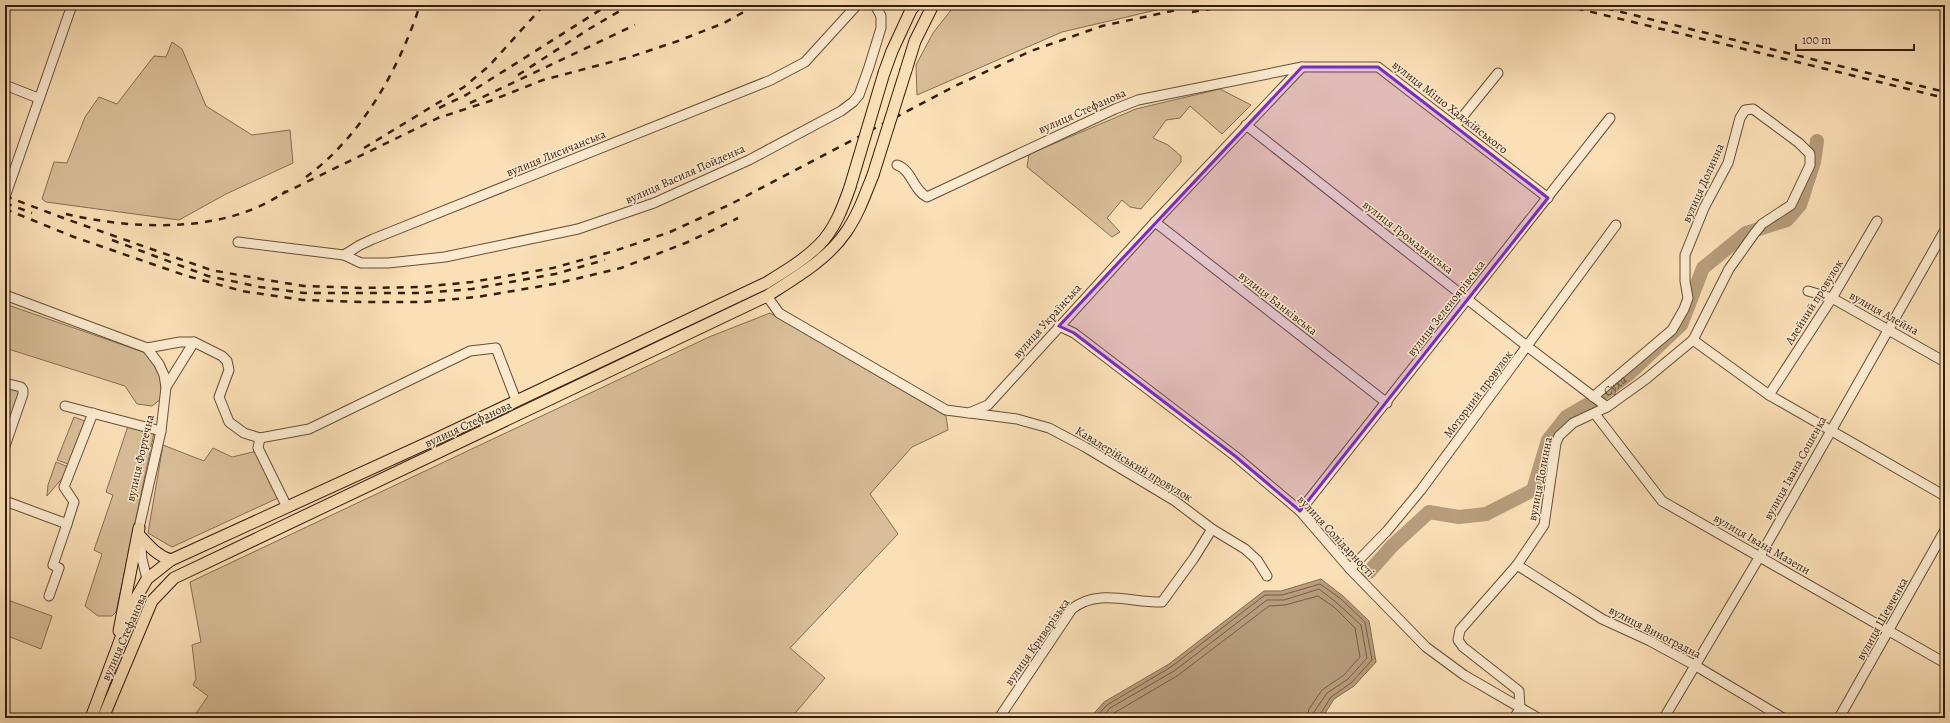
<svg xmlns="http://www.w3.org/2000/svg" width="1950" height="723" font-family="Alegreya,serif">
<style>
.green{fill:#d9be99;stroke:#866e52}
.water{fill:#b79d7c;stroke:#836a4e}
.lines{fill:none;stroke-linecap:round;stroke-linejoin:round}
.shore{stroke:#765d43;stroke-width:1}
.river{stroke:#b79d7c;stroke-width:14}
.minor-casing{stroke:#664e35;stroke-width:11}
.major-casing{stroke:#341d0a;stroke-width:13}
.minor{stroke:#fcead0;stroke-width:9}
.major{stroke:#fbdfb6;stroke-width:11}
.rail{stroke:#341d0a;stroke-width:2.5;stroke-dasharray:7 7;stroke-linecap:butt}
.major-bridge-casing{stroke:#341d0a;stroke-width:13;stroke-linecap:butt}
.major-bridge{stroke:#fbdfb6;stroke-width:11}
.marked{fill:#7b2cbf;fill-opacity:0.2;stroke:#7b2cbf;stroke-width:3;stroke-linejoin:round}
.labels{text-anchor:middle;dominant-baseline:central;stroke-width:3;stroke-linejoin:round;paint-order:stroke}
.street-label{font-size:12px;fill:#341d0a;stroke:#fcead0}
.water-label{font-size:13px;font-style:italic;fill:#624a32;stroke:#fcead0}
</style>
<rect width="100%" height="100%" fill="#fbdfb6"/>
<filter id="stains"><feTurbulence type="fractalNoise" baseFrequency=".005" numOctaves="4"/><feColorMatrix values="0 0 0 0 .2 0 0 0 0 .09 0 0 0 0 .02 0 0 0 .5 -.17"/></filter>
<radialGradient id="worn" r=".72"><stop offset=".6" stop-color="#630" stop-opacity="0"/><stop offset="1" stop-color="#630" stop-opacity=".3"/></radialGradient>
<g class="green">
<path d="M955,5H1178L1062,32L917,95L916,65L933,33Z"/>
<path d="M172,42L182,49L206,106L252,135L290,130L293,163L226,194L179,220L46,202L42,199L54,162L67,163L85,117L99,97L117,104L154,56L166,57Z"/>
<path d="M1220,89L1251,105L1222,134L1190,106L1180,118L1166,120L1153,138L1168,145L1181,156V162L1141,209L1130,207L1122,200L1107,218L1120,232L1112,237L1027,167L1029,154L1136,109Z"/>
<path d="M5,304L146,353L160,375L162,398L152,406L137,404L125,386L5,348Z"/>
<path d="M770,313L946,416L948,430L912,447L870,494L898,534L790,648L825,678L791,718H193L208,696L193,685L196,679L192,645L201,642L190,582L709,337Z"/>
<path d="M5,384L20,391L5,436Z"/>
<path d="M74,417L85,421L68,464L57,460Z"/>
<path d="M128,426L154,433L116,612L112,616H98L85,606L102,554L94,550L113,495L106,492Z"/>
<path d="M163,445L204,461L213,448L232,457L257,451L278,498L172,547L148,533Z"/>
<path d="M56,462L71,468L47,496L48,485Z"/>
<path d="M5,599L52,616L41,649L5,635Z"/>
</g>
<path class="water" d="M1321,579L1343,596L1369,621L1376,662L1354,686L1334,699L1324,715L1318,718H1090L1104,702L1169,664L1264,591H1281Z"/>
<g class="lines">
<g class="shore">
<path d="M1095,718L1107,705L1171,667L1265,595H1282L1320,584L1341,599L1365,622L1372,660L1351,683L1331,697L1318,718"/>
<path d="M1102,718L1110,708L1174,671L1267,600H1284L1319,589L1337,603L1361,625L1367,658L1348,679L1327,693L1314,712L1313,718"/>
<path d="M1110,718L1114,713L1177,676L1269,606L1285,605L1318,596L1334,607L1355,628L1360,657L1344,675L1322,690L1309,709L1307,718"/>
</g>
<path class="river" id="s1" d="M1369,572L1392,546L1429,512L1459,517L1486,514L1533,490L1548,440L1566,417L1595,400L1629,374L1681,325L1703,268L1746,233L1787,220L1800,205L1814,162L1817,141"/>
<defs>
<g id="minor">
<path d="M5,85L38,98"/>
<path d="M1246,125L1528,347L1607,407"/>
<path d="M1455,126L1498,73"/>
<path d="M897,165C912,170 913,190 927,197L1115,109L1138,100L1302,67H1378L1548,198"/>
<path d="M5,197L72,5"/>
<path d="M1155,222L1387,403"/>
<path d="M238,242L344,255L360,245L373,239L771,80L805,62L857,5"/>
<path d="M344,255L361,263H388L445,257L578,229L654,203L749,160L841,111L853,102L859,95L869,67L881,28V16L875,5"/>
<path d="M1808,291L1832,298L1945,362"/>
<path d="M5,295L147,348L159,364L164,375L166,387L161,431L139,528L142,559L147,579"/>
<path d="M767,296L779,313L946,410L969,413L988,405L1155,222L1302,67"/>
<path d="M1059,326L1074,333L1235,456L1300,511L1350,569L1426,647L1464,675L1538,718"/>
<path d="M1693,340L1769,395L1945,496"/>
<path d="M147,348L180,342H194L222,356L227,361L229,370L219,397L229,422L244,433L260,438L309,429L470,351L496,348L516,400"/>
<path d="M5,383L21,387L23,390V394L5,446"/>
<path d="M166,387L194,342"/>
<path d="M1769,395L1832,298L1877,221"/>
<path d="M65,406L161,431"/>
<path d="M970,413L1017,419L1049,428L1085,447L1175,501L1212,529L1245,549L1257,560L1267,576"/>
<path d="M1595,414L1662,501L1945,663"/>
<path d="M260,438L258,448L287,507"/>
<path d="M5,501L67,524L53,565L59,568L49,596"/>
<path d="M1300,511L1610,118"/>
<path d="M67,524L74,502L64,487L93,413"/>
<path d="M1517,565L1602,619L1650,641L1696,666L1783,718"/>
<path d="M1350,569L1387,531L1421,490L1616,225"/>
<path d="M999,718L1072,609C1097,588 1133,603 1162,602L1194,558L1212,529"/>
<path d="M1514,718L1520,709L1519,691L1463,647L1458,640L1460,630L1517,565L1544,525L1556,443L1559,436L1573,423L1607,407L1646,379L1693,340L1729,269L1754,234L1762,224L1791,205L1810,165V154L1799,143L1753,109L1745,110L1740,118L1728,163L1704,208L1685,255V281L1688,298L1684,309L1672,330L1593,397"/>
<path d="M1664,718L1760,556L1945,230"/>
<path d="M1839,718L1945,530"/>
</g>
<g id="major">
<path d="M906,70L915,41L933,5"/>
<path d="M884,73L892,51L911,10L915,5"/>
<path d="M141,537C150,547 158,556 171,560"/>
<path d="M119,631L139,528"/>
<path d="M91,718L135,600L147,579L171,560L436,439L766,283C784,272 804,260 819,245C835,229 843,207 850,187"/>
<path d="M103,718L152,601L174,578L767,296C795,278 827,260 846,232C858,215 865,195 873,175"/>
</g>
</defs>
<use href="#minor" class="minor-casing"/>
<use href="#major" class="major-casing"/>
<use href="#minor" class="minor"/>
<use href="#major" class="major"/>
<g class="rail">
<path d="M1563,5L1945,98"/>
<path d="M1593,5L1945,92"/>
<path d="M1192,12L1233,5"/>
<path d="M518,75L589,29L630,5"/>
<path d="M470,103L635,25"/>
<path d="M439,108L466,95L608,5"/>
<path d="M364,148L464,87L489,66L544,5"/>
<path d="M306,177C362,136 399,69 420,5"/>
<path d="M282,194L438,118L490,101L543,80L630,57L678,41L724,23L756,5"/>
<path d="M5,196L66,219L211,270L261,279L304,286L360,288L421,287L472,282L553,268L614,251L670,232L731,204L955,86L1031,51L1102,26L1200,5"/>
<path d="M5,203L32,213"/>
<path d="M5,209L74,237L187,276L242,291L303,300L362,302H423L477,297L554,284L621,268L688,242L738,218"/>
<path d="M66,214C134,230 227,234 286,191"/>
<path d="M112,240L208,276L260,287L304,293H422L472,289L555,274L605,260"/>
</g>
<defs>
<g id="major-bridge">
<path d="M873,175L906,70"/>
<path d="M850,187L884,73"/>
</g>
</defs>
<use href="#major-bridge" class="major-bridge-casing"/>
<use href="#major-bridge" class="major-bridge"/>
</g>
<path class="marked" d="M1302,67H1378L1548,198L1300,511L1235,456L1074,333L1059,326Z"/>
<g class="labels">
<g class="street-label">
<text transform="translate(1450 107) rotate(38)">вулиця Мішо Хаджійського</text>
<text transform="translate(1082 111) rotate(-24)">вулиця Стефанова</text>
<text transform="translate(556 153) rotate(-22)">вулиця Лисичанська</text>
<text transform="translate(685 174) rotate(-24)">вулиця Василя Пойденка</text>
<text transform="translate(1703 183) rotate(-66)">вулиця Долинна</text>
<text transform="translate(1408 237) rotate(38)">вулиця Громадянська</text>
<text transform="translate(1814 302) rotate(-58)">Алейний провулок</text>
<text transform="translate(1278 303) rotate(38)">вулиця Банківська</text>
<text transform="translate(1446 308) rotate(-52)">вулиця Зеленоярівська</text>
<text transform="translate(1884 313) rotate(29)">вулиця Алейна</text>
<text transform="translate(1047 321) rotate(-48)">вулиця Українська</text>
<text transform="translate(1478 394) rotate(-53)">Моторний провулок</text>
<text transform="translate(468 424) rotate(-25)">вулиця Стефанова</text>
<text transform="translate(140 458) rotate(-77)">вулиця Фортечна</text>
<text transform="translate(1134 464) rotate(31)">Кавалерійський провулок</text>
<text transform="translate(1795 468) rotate(-61)">вулиця Івана Сошенка</text>
<text transform="translate(1540 479) rotate(-79)">вулиця Долинна</text>
<text transform="translate(1336 536) rotate(47)">вулиця Солідарності</text>
<text transform="translate(1762 544) rotate(30)">вулиця Івана Мазепи</text>
<text transform="translate(1882 619) rotate(-61)">вулиця Шевченка</text>
<text transform="translate(1655 632) rotate(27)">вулиця Виноградна</text>
<text transform="translate(124 637) rotate(-66)">вулиця Стефанова</text>
<text transform="translate(1037 642) rotate(-55)">вулиця Криворізька</text>
</g>
<g class="water-label">
<text stroke="none"><textPath href="#s1" startOffset="335">Суха</textPath></text>
</g>
</g>
<rect width="1950" height="723" fill="none" stroke="#fbdfb6" stroke-width="20"/>
<rect x="6" y="6" width="1938" height="711" fill="none" stroke="#341d0a" stroke-width="2"/>
<rect x="10" y="10" width="1930" height="703" fill="none" stroke="#341d0a"/>
<path d="M1796 44v6h118v-6" fill="none" stroke="#341d0a" stroke-width="2"/>
<text x="1802" y="44" font-size="12" fill="#341d0a" stroke="#fcead0" stroke-width="3" paint-order="stroke">100 m</text>
<rect width="100%" height="100%" filter="url(#stains)"/>
<rect width="100%" height="100%" fill="url(#worn)"/>
</svg>
